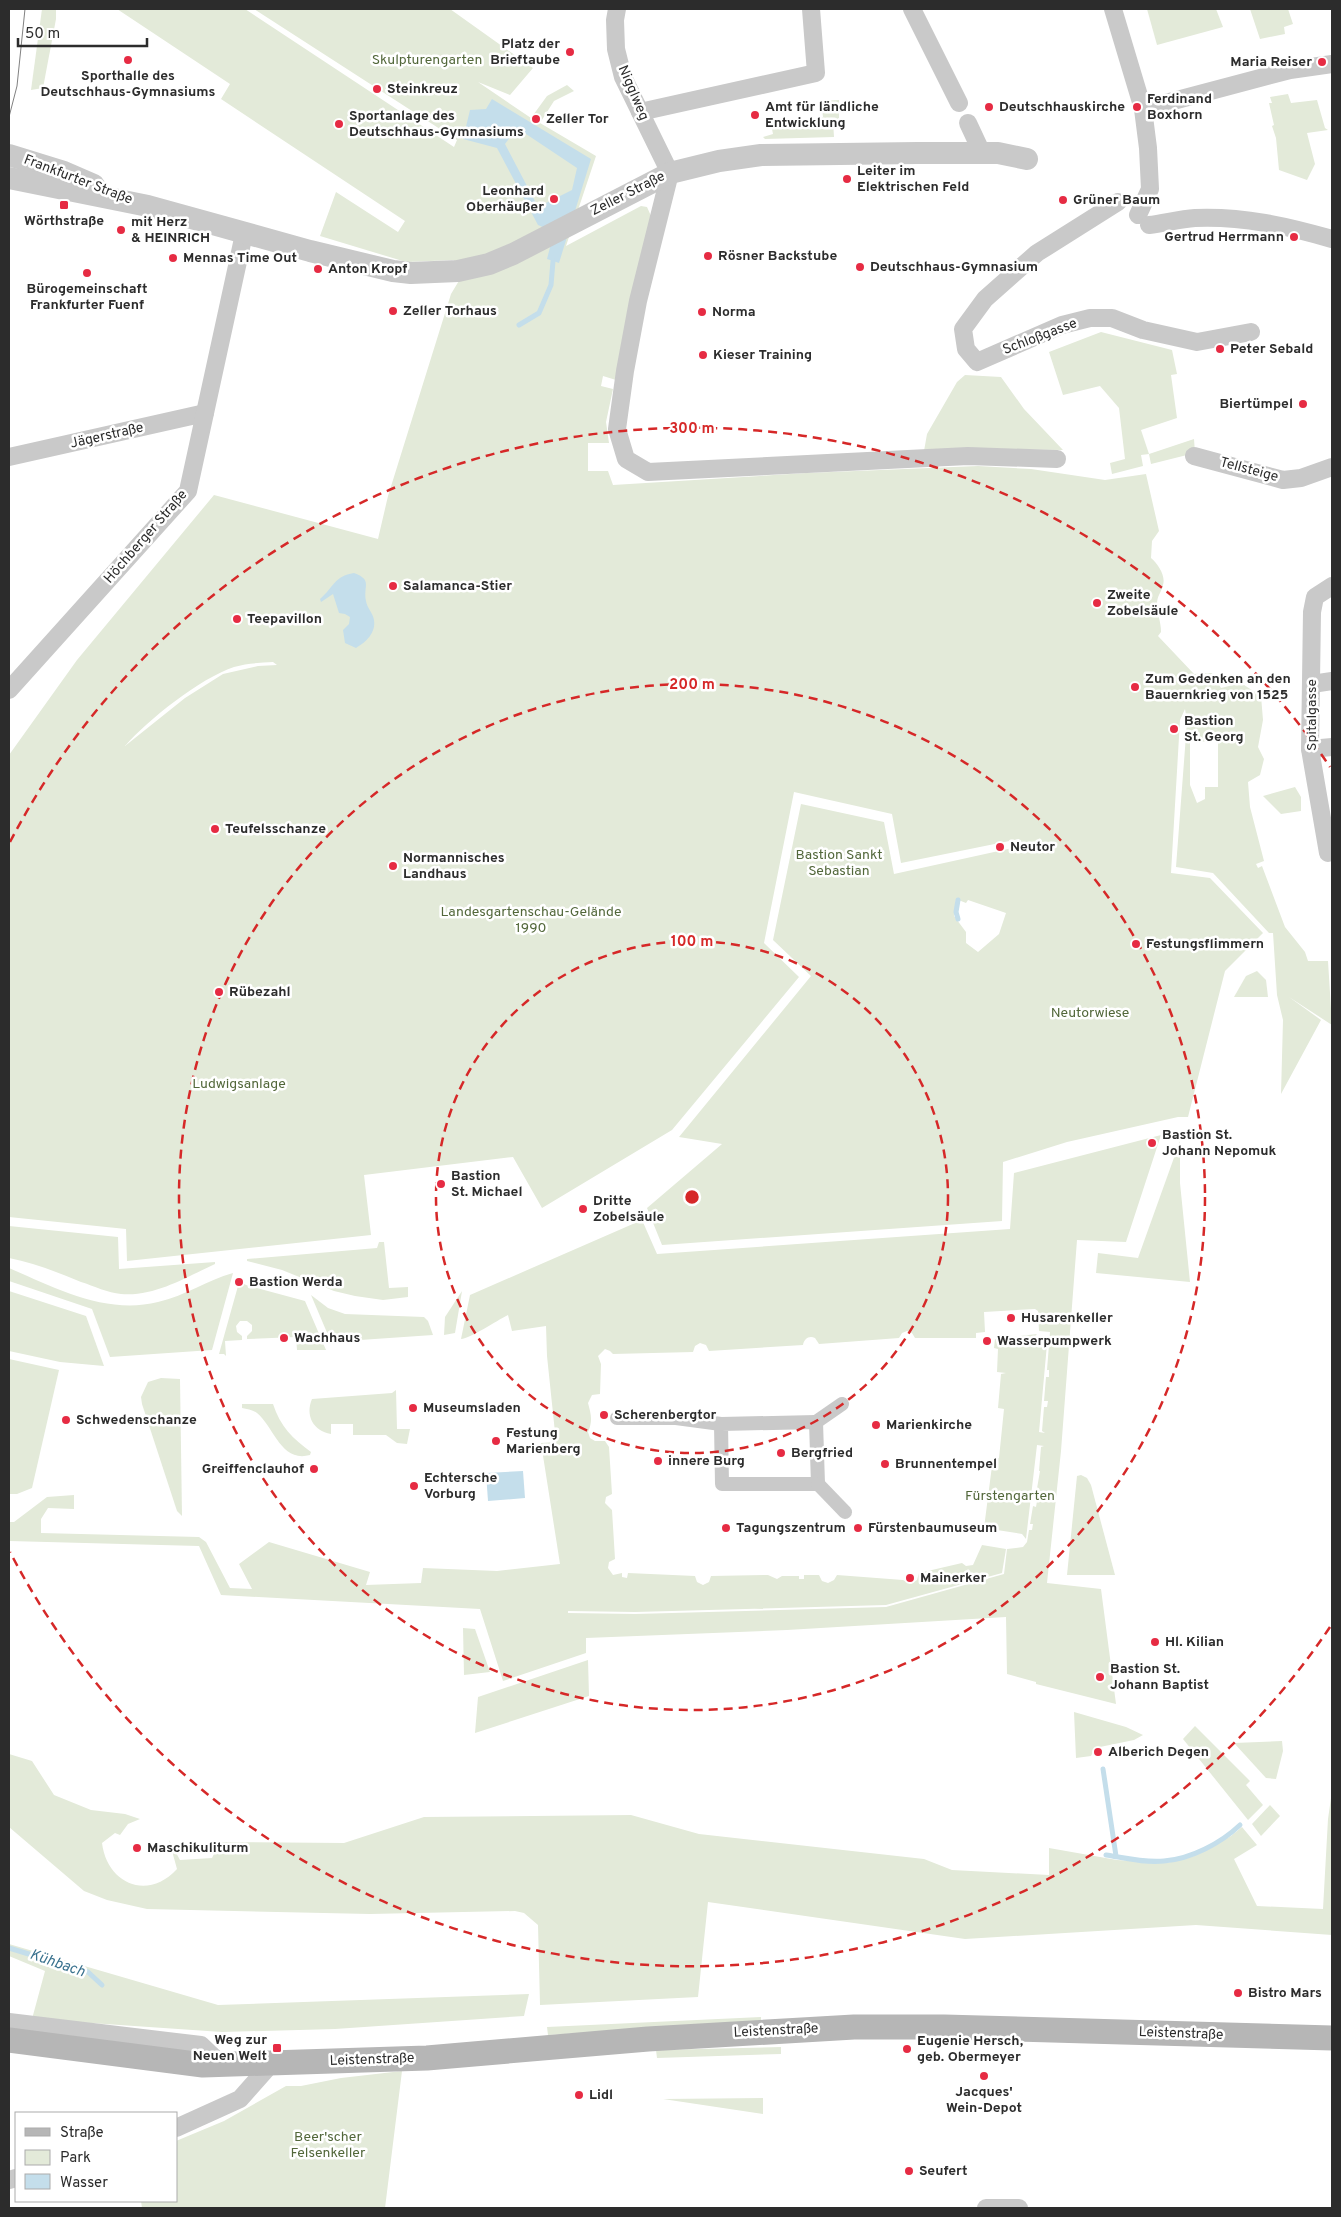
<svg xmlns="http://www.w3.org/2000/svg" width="1341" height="2217" font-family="Overpass,sans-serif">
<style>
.green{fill:#e3ead9;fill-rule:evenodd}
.water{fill:#c4deeb;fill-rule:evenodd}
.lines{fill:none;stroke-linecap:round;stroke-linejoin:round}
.stream{stroke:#c4deeb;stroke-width:5}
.pedestrian{stroke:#c9c9c9;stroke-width:14}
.minor{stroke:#c9c9c9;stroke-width:18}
.tertiary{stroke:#c9c9c9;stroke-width:22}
.secondary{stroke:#b6b6b6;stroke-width:25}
.tram{stroke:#818181;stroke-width:1}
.ring{fill:none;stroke:#d62828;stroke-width:2.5;stroke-dasharray:9 6}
.poi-dot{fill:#e62b43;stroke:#fff;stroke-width:2}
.labels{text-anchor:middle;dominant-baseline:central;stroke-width:5;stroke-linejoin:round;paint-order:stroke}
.poi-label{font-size:14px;font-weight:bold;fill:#2c2c2c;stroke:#fff;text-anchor:start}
.park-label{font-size:14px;fill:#52673a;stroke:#fff}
.street-label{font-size:14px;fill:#2c2c2c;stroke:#fff}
.water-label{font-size:15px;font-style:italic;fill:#3a728e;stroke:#fff}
.centre{fill:#d62828;stroke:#fff;stroke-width:2.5}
.ring-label{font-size:15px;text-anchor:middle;font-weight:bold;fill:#d62828;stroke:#fff;stroke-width:5;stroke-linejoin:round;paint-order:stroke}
</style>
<rect width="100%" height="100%" fill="#fff"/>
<g class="green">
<path d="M42,9H56V19L43,88L31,90Z"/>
<path d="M117,9H245L454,147L457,140L254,9H450L533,68L510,95L478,82L531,118L547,96L567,85L574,91L554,101L540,123L596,156L566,246L641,206L647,207L651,216L616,380L603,376L601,386L613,389L606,422L609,443H588V471H608L613,485L807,473L978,466L1031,469L1105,480L1146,474L1159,531L1152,541L1151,558C1158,564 1166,576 1163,585C1161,593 1157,596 1157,604C1157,613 1161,622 1161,632L1158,636L1194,674L1212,673L1221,688L1241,683L1261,696L1263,720L1258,747L1264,759L1260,775L1248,782L1250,807L1264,861L1256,864L1258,868L1262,866L1285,927L1305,952L1308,961H1328L1332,1025L1289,997L1321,1020L1281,1094L1283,1020L1277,995L1273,933H1269L1213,873L1176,867L1187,722L1185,709L1180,720L1171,873L1210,878L1263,933L1225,971L1188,1117H1178L1067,1142L1003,1162L1002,1221L662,1245L647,1208L722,1144L679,1137L811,976L773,940L801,804L884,822L894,874L1021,846L1019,839L901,863L892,814L794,792L764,943L799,977L672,1130L542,1208L513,1157L364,1175L371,1235L127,1261L126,1229L9,1217V755L77,660L214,495L378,539L388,496L451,294L460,279L454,260L406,262L320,236L336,192L398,232L405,221L221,99L230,84ZM273,662L277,665L258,666L223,674L185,698L125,746C149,719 199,679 234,667C247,663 260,663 273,662ZM1218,741V787H1205V799L1197,803L1190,785V742ZM956,899L966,903L968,900L1006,913L999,934L978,952L966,943V932L954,916Z"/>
<path d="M1147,9H1216L1223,27L1157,45Z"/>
<path d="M1250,9H1288L1293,24L1284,27L1285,34L1260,39Z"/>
<path d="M1288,94L1291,103L1317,100L1325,128L1328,130L1307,133L1315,164L1307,180L1279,170L1276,138L1272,126L1274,125L1269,103H1272L1270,97Z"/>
<path d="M839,100V121H833L834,137L765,139L763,137L773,134L772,129L823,117L821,101Z"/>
<path d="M1101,332L1172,350L1177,374L1171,375L1177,418L1141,430L1149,454L1194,439L1195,453L1151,464L1149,454L1141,455L1143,466L1112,474L1110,463L1125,459L1119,408L1100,386L1063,395L1049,352Z"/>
<path d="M965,375L1001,377L1024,409L1063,450L968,449L924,451L927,434L957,382Z"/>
<path d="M1295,787L1301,797V811L1281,814L1263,796Z"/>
<path d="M1257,971L1266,980L1268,997H1234L1246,976Z"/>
<path d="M1161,1135L1126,1242L1077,1240L1061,1451L1047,1583L1101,1589L1116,1704L1036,1684V1682L1007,1674L1006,1617L787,1630L586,1638V1653L503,1681L480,1609L221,1595L199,1546L9,1541V1522H14L47,1497L74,1495V1509L48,1508L41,1519V1533L199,1537L206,1542L230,1588L252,1589L239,1564L269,1542L370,1572L366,1585L421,1583L423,1568L497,1571L560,1564L541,1443L556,1442L547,1356L546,1326L512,1331L508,1315C496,1321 471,1338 461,1339L470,1295L642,1220L657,1254L1010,1229L1014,1173ZM1035,1309L1038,1311L1039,1331L1050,1332L1047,1370H1049V1377H1046L1044,1401H1048L1047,1407H1044L1042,1431L1045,1433L1039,1432L1047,1344L1043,1347H1037L1033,1343L1034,1337L1037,1334L995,1339L994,1348L998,1349L997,1372L1006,1373L1001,1374L998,1408L1004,1409L999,1458H993L984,1528L1022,1534L1026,1539L1037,1445L1044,1446L1041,1447L1039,1471H1040L1035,1500L1037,1501L1036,1507L1033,1506L1030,1524H1033L1032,1530H1029L1027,1542L1023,1547L1007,1549L1004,1574L886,1607L635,1614L568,1613V1611L635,1612L886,1605L1002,1573L1006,1549L982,1545L973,1565L966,1566L962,1563L919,1573L917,1580L911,1584L903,1580L837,1575L834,1580L828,1583L822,1581L819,1575H804V1579H799V1576H782L777,1579L768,1575L711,1576L709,1582L703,1585L697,1582L695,1576L628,1573L627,1578L622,1577V1573L613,1575L608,1568L609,1562L615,1559L612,1510L605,1503L606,1497L612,1494L609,1447L605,1441H595L590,1438L588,1432C593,1421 591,1414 588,1403L592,1395L600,1394L601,1364L598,1356L605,1349L610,1351L613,1354L693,1352L695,1346L700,1343L706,1345L709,1351L803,1345C804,1339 809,1335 815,1338L819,1344L899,1338L902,1333L907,1331L912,1333L915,1338H976V1333L985,1332L984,1312Z"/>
<path d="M1180,1141V1183L1190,1282L1096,1273L1098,1253L1138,1258Z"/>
<path d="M9,1226L118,1237L119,1269L215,1262V1264C186,1277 155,1297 121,1294C108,1293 94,1286 81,1282C57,1272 34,1263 9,1258Z"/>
<path d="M379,1242H384L389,1288L408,1287V1297L383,1300L355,1296L334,1291L282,1270L247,1261V1259L377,1248Z"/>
<path d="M9,1268C55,1288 106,1315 158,1302C185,1296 207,1280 233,1273L212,1350L110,1357L92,1309L9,1281Z"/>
<path d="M237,1279L246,1285L305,1301L326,1350H297L296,1337L247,1339V1336L252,1331V1325L247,1321H240L236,1326L237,1332L242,1336V1340L225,1341L226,1356L224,1354H219L238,1286H242L236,1284Z"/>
<path d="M9,1291L86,1316L104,1366L60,1362L9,1351Z"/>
<path d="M462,1291L455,1333L444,1335L445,1317Z"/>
<path d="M311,1295L328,1308L345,1314L424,1317L428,1321L433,1335L331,1342Z"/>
<path d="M9,1359L59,1370L32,1488L17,1494H9Z"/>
<path d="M161,1378L180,1379L182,1516L177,1511L142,1404L141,1397L148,1382Z"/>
<path d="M396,1390L397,1429H410L407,1444L397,1443L386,1435H353V1424H331V1434C313,1431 305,1415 312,1399L392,1393Z"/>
<path d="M242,1404H273C280,1426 293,1439 311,1452L310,1455C281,1463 274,1427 257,1413C253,1410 247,1409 242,1408Z"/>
<path d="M1081,1475L1087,1478L1091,1485L1115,1575H1067L1077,1476Z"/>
<path d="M463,1628L475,1629L490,1672L464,1675Z"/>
<path d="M588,1660L589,1696L475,1733L478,1697Z"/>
<path d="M1074,1712L1126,1727L1143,1735L1134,1740L1095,1748L1091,1756L1076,1758Z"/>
<path d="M1195,1726L1250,1781L1246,1785L1263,1805L1248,1820L1183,1739Z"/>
<path d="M1282,1741L1283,1751L1276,1779L1266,1778L1234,1743Z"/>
<path d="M9,1754L32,1761L54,1795L91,1810L125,1814L140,1819L128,1824L120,1835L115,1833L102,1843C107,1884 148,1901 177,1869L169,1840L180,1860L212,1858L220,1842L344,1843L424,1817L631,1815L699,1834L924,1859L952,1870L1049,1875V1848L1117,1860L1167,1863L1194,1856L1231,1836L1242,1827L1257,1845L1234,1859L1257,1906L1323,1909L1328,1819L1332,1791V1935L1196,1925L965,1939L708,1902L698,1997L540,2005L538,1925L524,1913L515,1911L370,1914L147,1909L107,1900L84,1891L9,1827Z"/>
<path d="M1270,1805L1280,1816L1261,1836L1252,1824Z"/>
<path d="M9,1944L218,2005L529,1994L524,2016L335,2029L222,2032L32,2019L45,1971L9,1956Z"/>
<path d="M761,2017V2022L548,2035L547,2027Z"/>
<path d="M781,2047V2054L657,2058L656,2050Z"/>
<path d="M402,2071L385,2208H142L141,2201H176V2141L224,2121L286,2086H301L341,2078Z"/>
<path d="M763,2098V2114L663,2099Z"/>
</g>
<g class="water">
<path d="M492,99L591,159L559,263L547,259L554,232L538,225L497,148L463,139L470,110L486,109ZM517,128L577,168L572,190L538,207L505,144Z"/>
<path d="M354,573C373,580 363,586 366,601C367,608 373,613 374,620C376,633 366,642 356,648L345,643L343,630L349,624L350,617L345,614L339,613L333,594L321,602L320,599C334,587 334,576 354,573Z"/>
<path d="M523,1471L525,1498L488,1501L486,1473Z"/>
</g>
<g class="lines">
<g class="stream">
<path d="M519,325L539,313L551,285L553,261"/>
<path d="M958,919L956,912L958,900"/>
<path d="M1103,1769L1116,1856"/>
<path d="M1106,1855C1125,1858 1145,1863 1164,1861C1191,1859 1221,1843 1240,1825"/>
<path d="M9,1948L88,1972L102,1985"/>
</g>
<g class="pedestrian">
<path d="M617,1418H676L721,1424L816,1422L818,1484H722L721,1424"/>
<path d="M816,1422L842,1404"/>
<path d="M818,1484L845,1512"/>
</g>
<g class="minor">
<path d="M617,9L615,20L616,49L623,77L670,173L638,301L625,371L617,429L626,459L648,472L968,456L1057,459"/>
<path d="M912,9L959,103"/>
<path d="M1113,9L1143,109L1148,148L1150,189L1138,215"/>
<path d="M1143,109L1290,70L1332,64"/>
<path d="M640,112L816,73L811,9"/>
<path d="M968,123L982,153"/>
<path d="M1118,202L1037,253L985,299L963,329L966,349L977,362L1062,325L1090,318H1112L1143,330L1197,342L1251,332"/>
<path d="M1149,225C1165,223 1180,219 1195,218C1243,216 1287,226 1332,239"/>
<path d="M1194,456L1283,480L1301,478L1332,467"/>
<path d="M9,457L205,413"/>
<path d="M1312,684L1332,681"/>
<path d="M9,690L188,491L244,234"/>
<path d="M1310,749L1332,747"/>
<path d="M1328,853L1310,749L1312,612L1315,597L1332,586"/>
<path d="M9,2022L201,2045L221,2064"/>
<path d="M176,2128L240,2099L271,2064"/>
<path d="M9,2180L16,2178"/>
<path d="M986,2208H1019"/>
</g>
<g class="tertiary">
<path d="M9,155L64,172L94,185"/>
<path d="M9,178L148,206L310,251L393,271L411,273L458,271L489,264L513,254L670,173L719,161L761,155L918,153H998L1027,159"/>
</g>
<path class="secondary" d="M9,2040L203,2065L427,2058L648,2039L854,2027H944L1332,2038"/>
<path class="tram" d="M9,117L17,86L25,9"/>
</g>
<g class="ring">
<circle cx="692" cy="1197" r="256"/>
<circle cx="692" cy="1197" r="513"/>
<path d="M1330 1627A769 769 0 0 1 10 1552M10 842A769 769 0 0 1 1330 767"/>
</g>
<g class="poi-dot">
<circle cx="570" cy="52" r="5"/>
<circle cx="128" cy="60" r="5"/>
<circle cx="1322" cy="62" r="5"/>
<circle cx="377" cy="89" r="5"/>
<circle cx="989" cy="107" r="5"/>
<circle cx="1137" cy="107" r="5"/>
<circle cx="755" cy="115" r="5"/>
<circle cx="536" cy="119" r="5"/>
<circle cx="339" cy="124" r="5"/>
<circle cx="847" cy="179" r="5"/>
<circle cx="554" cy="199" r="5"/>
<circle cx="1063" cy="200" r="5"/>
<rect x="59" y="200" width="10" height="10" rx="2.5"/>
<circle cx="121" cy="230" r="5"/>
<circle cx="1294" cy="237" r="5"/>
<circle cx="708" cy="256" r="5"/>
<circle cx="173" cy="258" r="5"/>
<circle cx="860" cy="267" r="5"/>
<circle cx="318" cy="269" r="5"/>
<circle cx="87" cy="273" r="5"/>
<circle cx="393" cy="311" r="5"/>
<circle cx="702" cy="312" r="5"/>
<circle cx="1220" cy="349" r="5"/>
<circle cx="703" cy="355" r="5"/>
<circle cx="1303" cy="404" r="5"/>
<circle cx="393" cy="586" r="5"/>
<circle cx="1097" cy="603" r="5"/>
<circle cx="237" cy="619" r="5"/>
<circle cx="1135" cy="687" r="5"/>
<circle cx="1174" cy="729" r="5"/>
<circle cx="215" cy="829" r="5"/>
<circle cx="1000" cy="847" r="5"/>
<circle cx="393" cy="866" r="5"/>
<circle cx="1136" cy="944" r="5"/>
<circle cx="219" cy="992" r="5"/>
<circle cx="1152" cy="1143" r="5"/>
<circle cx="441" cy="1184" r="5"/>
<circle cx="583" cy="1209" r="5"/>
<circle cx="239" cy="1282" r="5"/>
<circle cx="1011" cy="1318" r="5"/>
<circle cx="284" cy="1338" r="5"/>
<circle cx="987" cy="1341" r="5"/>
<circle cx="413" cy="1408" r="5"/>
<circle cx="604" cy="1415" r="5"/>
<circle cx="66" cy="1420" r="5"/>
<circle cx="876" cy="1425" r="5"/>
<circle cx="496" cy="1441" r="5"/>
<circle cx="781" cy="1453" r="5"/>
<circle cx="658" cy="1461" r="5"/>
<circle cx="885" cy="1464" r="5"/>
<circle cx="314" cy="1469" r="5"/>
<circle cx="414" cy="1486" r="5"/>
<circle cx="726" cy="1528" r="5"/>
<circle cx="858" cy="1528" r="5"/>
<circle cx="910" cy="1578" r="5"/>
<circle cx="1155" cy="1642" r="5"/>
<circle cx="1100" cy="1677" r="5"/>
<circle cx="1098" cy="1752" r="5"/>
<circle cx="137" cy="1848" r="5"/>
<circle cx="1238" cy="1993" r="5"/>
<rect x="272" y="2043" width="10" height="10" rx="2.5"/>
<circle cx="907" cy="2049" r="5"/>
<circle cx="984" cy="2076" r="5"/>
<circle cx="579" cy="2095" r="5"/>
<circle cx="909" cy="2171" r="5"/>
</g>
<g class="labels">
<g class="poi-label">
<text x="560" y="44" text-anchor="end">Platz der<tspan x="560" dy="16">Brieftaube</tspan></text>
<text x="1312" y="62" text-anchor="end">Maria Reiser</text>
<text x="128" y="76" text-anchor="middle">Sporthalle des<tspan x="128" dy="16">Deutschhaus-Gymnasiums</tspan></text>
<text x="387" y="89">Steinkreuz</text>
<text x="1147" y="99">Ferdinand<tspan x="1147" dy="16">Boxhorn</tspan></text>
<text x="765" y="107">Amt für ländliche<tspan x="765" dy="16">Entwicklung</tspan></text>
<text x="999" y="107">Deutschhauskirche</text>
<text x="349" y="116">Sportanlage des<tspan x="349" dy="16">Deutschhaus-Gymnasiums</tspan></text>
<text x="546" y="119">Zeller Tor</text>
<text x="857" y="171">Leiter im<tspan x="857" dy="16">Elektrischen Feld</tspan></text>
<text x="544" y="191" text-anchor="end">Leonhard<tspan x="544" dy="16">Oberhäußer</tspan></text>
<text x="1073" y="200">Grüner Baum</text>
<text x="64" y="221" text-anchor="middle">Wörthstraße</text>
<text x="131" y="222">mit Herz<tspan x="131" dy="16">&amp; HEINRICH</tspan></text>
<text x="1284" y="237" text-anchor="end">Gertrud Herrmann</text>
<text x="718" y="256">Rösner Backstube</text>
<text x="183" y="258">Mennas Time Out</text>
<text x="870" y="267">Deutschhaus-Gymnasium</text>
<text x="328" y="269">Anton Kropf</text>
<text x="87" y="289" text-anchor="middle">Bürogemeinschaft<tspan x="87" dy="16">Frankfurter Fuenf</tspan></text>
<text x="403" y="311">Zeller Torhaus</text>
<text x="712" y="312">Norma</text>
<text x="1230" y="349">Peter Sebald</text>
<text x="713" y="355">Kieser Training</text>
<text x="1293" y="404" text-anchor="end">Biertümpel</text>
<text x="403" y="586">Salamanca-Stier</text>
<text x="1107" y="595">Zweite<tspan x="1107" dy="16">Zobelsäule</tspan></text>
<text x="247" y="619">Teepavillon</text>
<text x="1145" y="679">Zum Gedenken an den<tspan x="1145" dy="16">Bauernkrieg von 1525</tspan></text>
<text x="1184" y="721">Bastion<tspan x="1184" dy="16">St. Georg</tspan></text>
<text x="225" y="829">Teufelsschanze</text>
<text x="1010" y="847">Neutor</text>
<text x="403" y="858">Normannisches<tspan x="403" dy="16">Landhaus</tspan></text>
<text x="1146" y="944">Festungsflimmern</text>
<text x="229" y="992">Rübezahl</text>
<text x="1162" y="1135">Bastion St.<tspan x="1162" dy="16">Johann Nepomuk</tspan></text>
<text x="451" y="1176">Bastion<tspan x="451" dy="16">St. Michael</tspan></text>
<text x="593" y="1201">Dritte<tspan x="593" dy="16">Zobelsäule</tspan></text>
<text x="249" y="1282">Bastion Werda</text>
<text x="1021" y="1318">Husarenkeller</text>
<text x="294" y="1338">Wachhaus</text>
<text x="997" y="1341">Wasserpumpwerk</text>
<text x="423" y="1408">Museumsladen</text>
<text x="614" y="1415">Scherenbergtor</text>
<text x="76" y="1420">Schwedenschanze</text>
<text x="886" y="1425">Marienkirche</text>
<text x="506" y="1433">Festung<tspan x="506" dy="16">Marienberg</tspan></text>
<text x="791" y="1453">Bergfried</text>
<text x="668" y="1461">innere Burg</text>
<text x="895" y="1464">Brunnentempel</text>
<text x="304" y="1469" text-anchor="end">Greiffenclauhof</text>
<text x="424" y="1478">Echtersche<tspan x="424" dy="16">Vorburg</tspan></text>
<text x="736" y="1528">Tagungszentrum</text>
<text x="868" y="1528">Fürstenbaumuseum</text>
<text x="920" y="1578">Mainerker</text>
<text x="1165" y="1642">Hl. Kilian</text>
<text x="1110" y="1669">Bastion St.<tspan x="1110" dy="16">Johann Baptist</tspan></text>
<text x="1108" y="1752">Alberich Degen</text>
<text x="147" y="1848">Maschikuliturm</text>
<text x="1248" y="1993">Bistro Mars</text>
<text x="267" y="2040" text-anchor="end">Weg zur<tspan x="267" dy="16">Neuen Welt</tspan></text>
<text x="917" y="2041">Eugenie Hersch,<tspan x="917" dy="16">geb. Obermeyer</tspan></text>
<text x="984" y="2092" text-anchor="middle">Jacques'<tspan x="984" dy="16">Wein-Depot</tspan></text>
<text x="589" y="2095">Lidl</text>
<text x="919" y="2171">Seufert</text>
</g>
<g class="park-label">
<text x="427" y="60">Skulpturengarten</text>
<text x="839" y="855">Bastion Sankt<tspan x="839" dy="16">Sebastian</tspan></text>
<text x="531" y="912">Landesgartenschau-Gelände<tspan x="531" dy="16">1990</tspan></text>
<text x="1090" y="1013">Neutorwiese</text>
<text x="239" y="1084">Ludwigsanlage</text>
<text x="1010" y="1496">Fürstengarten</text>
<text x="328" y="2137">Beer'scher<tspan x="328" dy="16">Felsenkeller</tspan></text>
</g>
<g class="street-label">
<text transform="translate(633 93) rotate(67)">Nigglweg</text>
<text transform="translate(78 180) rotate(21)">Frankfurter Straße</text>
<text transform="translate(628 194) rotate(-27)">Zeller Straße</text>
<text transform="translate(1040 337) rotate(-21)">Schloßgasse</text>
<text transform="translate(107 436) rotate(-13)">Jägerstraße</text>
<text transform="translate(1249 470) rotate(15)">Tellsteige</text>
<text transform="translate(146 537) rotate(-49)">Höchberger Straße</text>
<text transform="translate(1312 715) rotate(-90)">Spitalgasse</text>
<text transform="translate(776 2031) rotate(-3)">Leistenstraße</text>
<text transform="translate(1181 2034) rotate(2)">Leistenstraße</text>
<text transform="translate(372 2060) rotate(-2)">Leistenstraße</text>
</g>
<g class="water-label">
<text transform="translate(57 1964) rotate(19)">Kühbach</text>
</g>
</g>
<circle cx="692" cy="1197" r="8" class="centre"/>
<g class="ring-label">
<text x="692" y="433">300 m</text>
<text x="692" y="689">200 m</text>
<text x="692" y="946">100 m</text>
</g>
<rect width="1341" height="2217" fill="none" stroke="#2c2c2c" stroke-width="20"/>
<rect x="15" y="2112" width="162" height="90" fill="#ffffff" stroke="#ababab"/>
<rect x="25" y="2128" width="25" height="8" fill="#b6b6b6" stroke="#ababab"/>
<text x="60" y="2137" font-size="15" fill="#2c2c2c">Straße</text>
<rect x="25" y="2150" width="25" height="15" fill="#e3ead9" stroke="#ababab"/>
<text x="60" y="2162" font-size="15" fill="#2c2c2c">Park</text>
<rect x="25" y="2174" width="25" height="15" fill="#c4deeb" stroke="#ababab"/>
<text x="60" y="2187" font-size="15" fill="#2c2c2c">Wasser</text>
<path d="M18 38v8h129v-8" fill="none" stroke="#2c2c2c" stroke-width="2.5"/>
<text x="25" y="38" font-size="15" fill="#2c2c2c" stroke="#ffffff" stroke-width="4" paint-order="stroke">50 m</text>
</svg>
